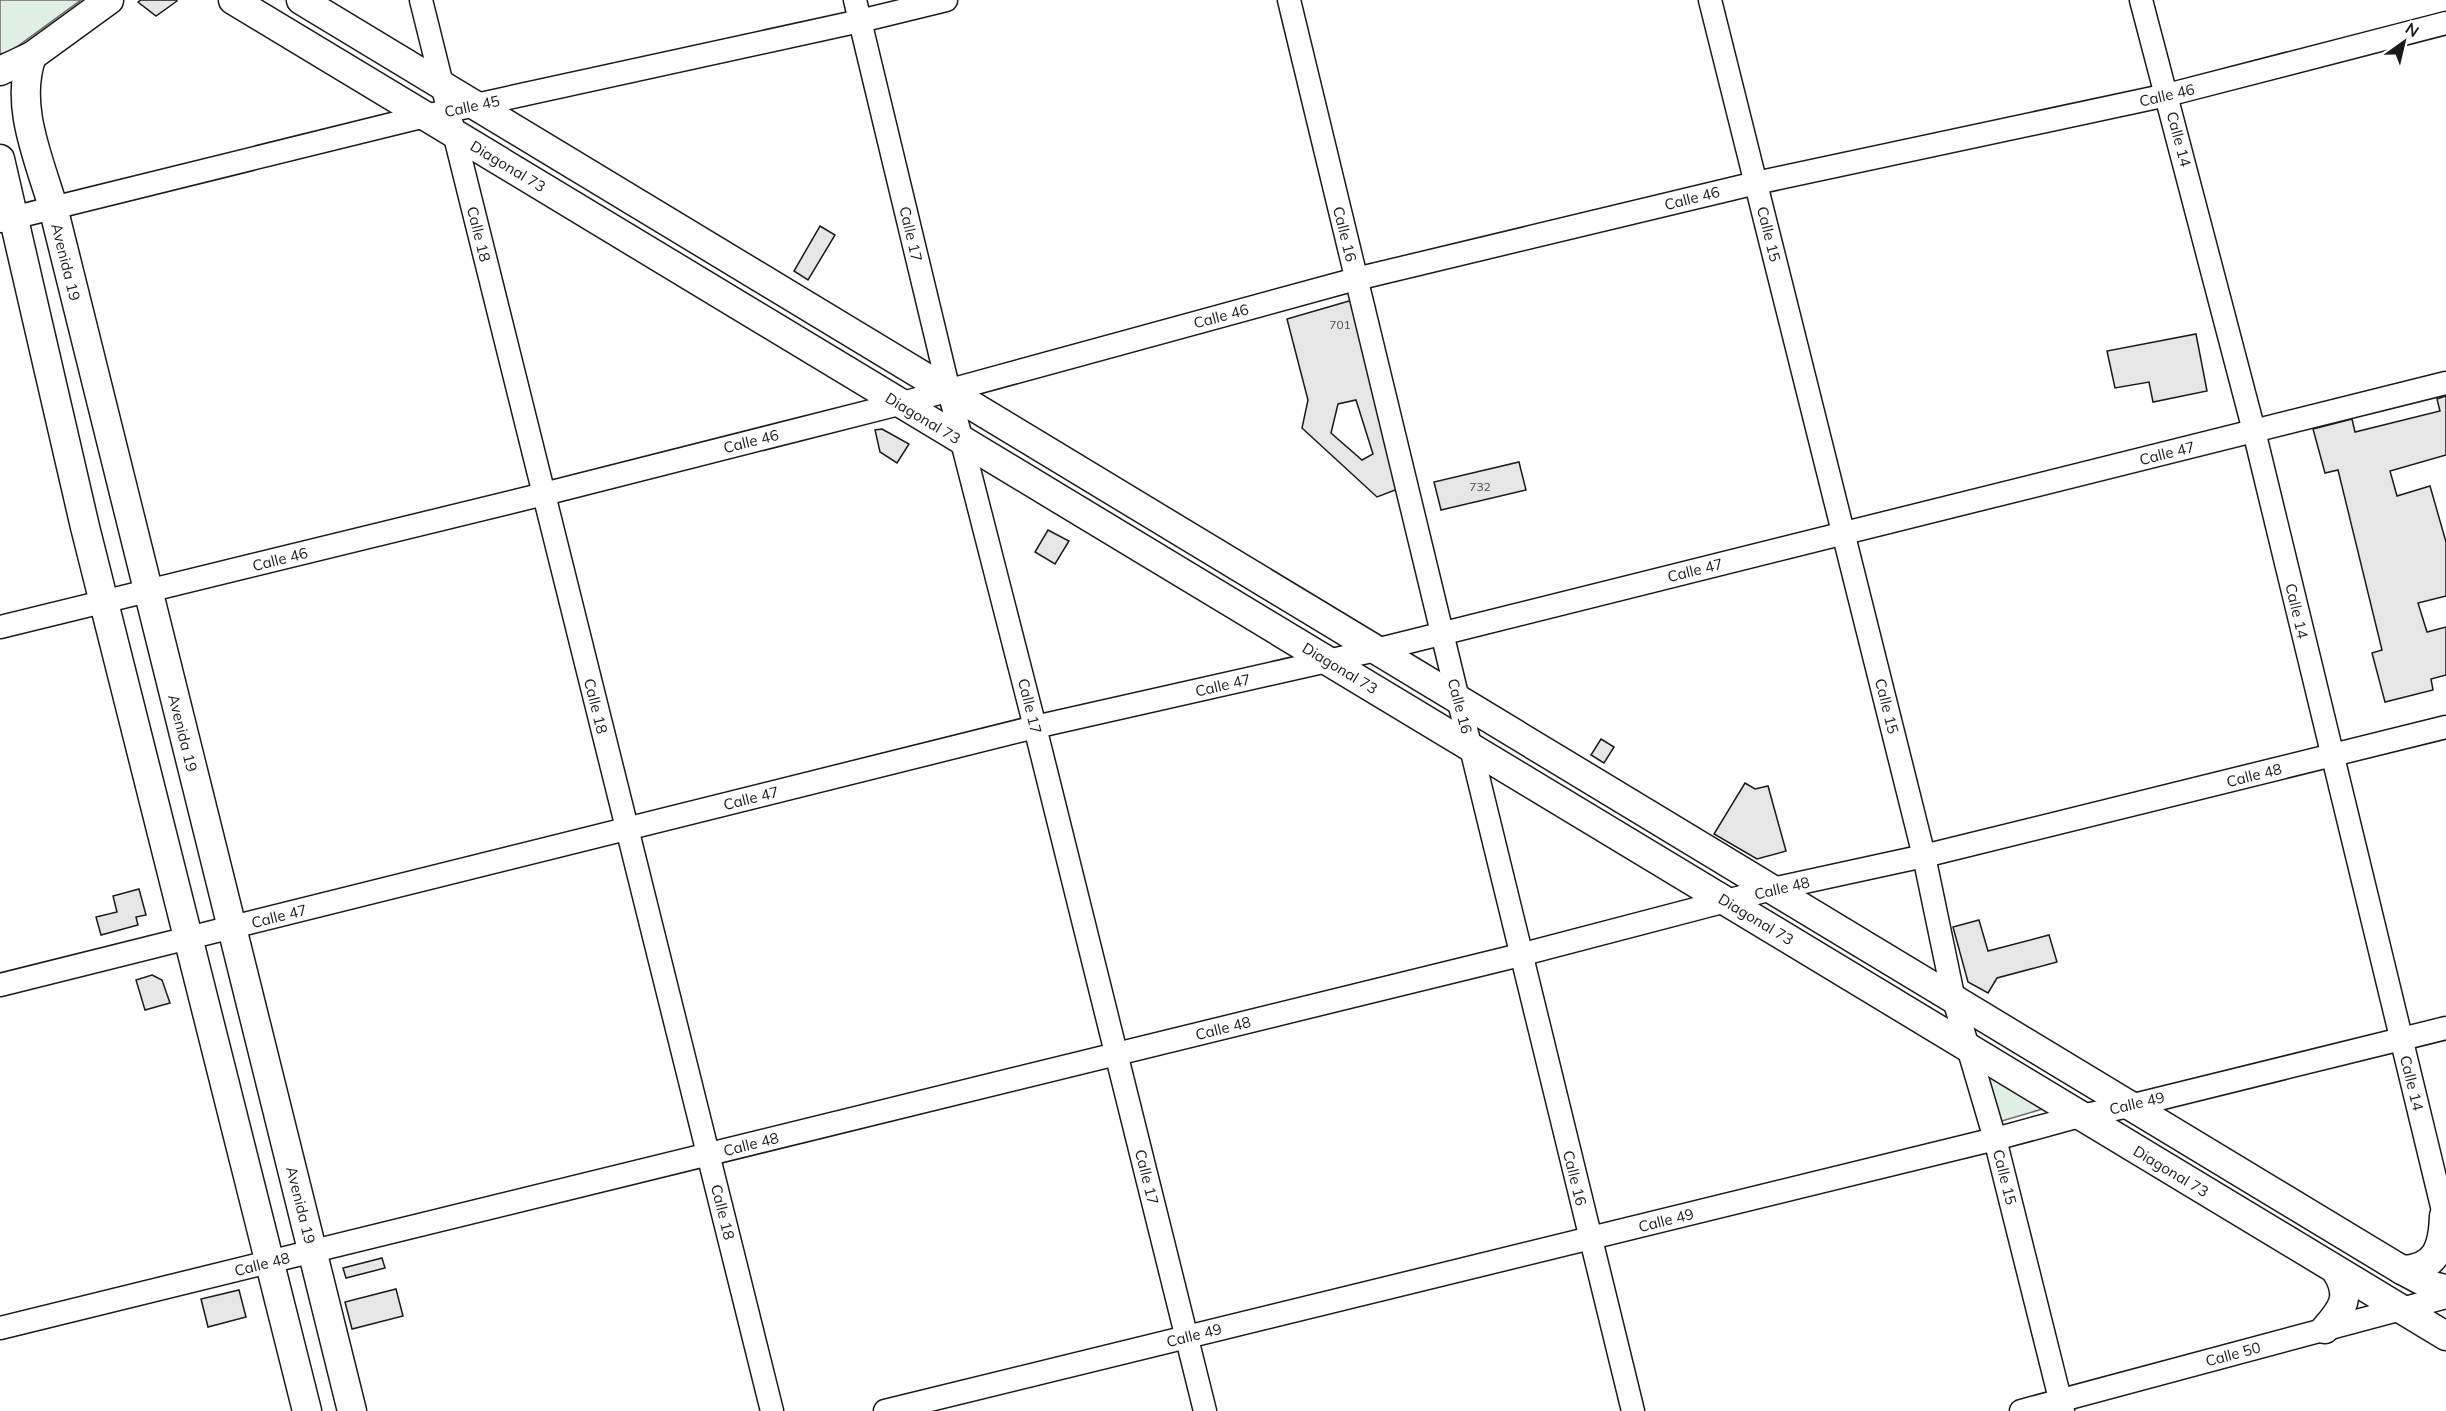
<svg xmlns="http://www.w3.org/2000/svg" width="2446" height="1411" font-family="Mulish,sans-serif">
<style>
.green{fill:#e0efe3;stroke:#6a6a6a;stroke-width:1.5}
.building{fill:#e6e6e6;stroke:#1a1a1a;stroke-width:1.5;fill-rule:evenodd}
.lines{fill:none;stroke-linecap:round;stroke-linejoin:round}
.minor-casing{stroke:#1a1a1a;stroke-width:25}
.major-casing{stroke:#1a1a1a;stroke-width:31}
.minor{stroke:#fff;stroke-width:22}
.major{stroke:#fff;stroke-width:28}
.labels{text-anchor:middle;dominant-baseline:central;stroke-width:4.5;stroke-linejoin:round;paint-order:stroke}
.number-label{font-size:12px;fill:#4d4d4d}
.street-label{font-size:15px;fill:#1a1a1a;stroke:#fff}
</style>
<rect width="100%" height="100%" fill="#fff"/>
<g class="green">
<path d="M0,0H81L11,51L0,54Z"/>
<path d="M1983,1067L2046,1108L1995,1123Z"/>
</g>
<g class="building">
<path d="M141,0H176L177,1L156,16L138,2Z"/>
<path d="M820,226L835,235L808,280L794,271Z"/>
<path d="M1356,299L1403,487L1377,497L1302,428L1308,400L1287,319ZM1356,400L1373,454L1362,460L1331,433L1338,404Z"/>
<path d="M2196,334L2207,391L2153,402L2149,382L2115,388L2107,351Z"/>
<path d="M2446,396V455L2390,471L2397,496L2430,486L2446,542V596L2418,603L2427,632L2446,627V675L2431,679L2433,690L2385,702L2372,653L2382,650L2338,470L2325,473L2313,429L2352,419L2355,432L2440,411L2437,399Z"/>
<path d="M882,429L909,444L897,463L880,452L875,430Z"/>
<path d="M1519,462L1526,490L1441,510L1434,482Z"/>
<path d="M1048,530L1069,541L1055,564L1035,552Z"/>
<path d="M1601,739L1614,747L1604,763L1591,755Z"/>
<path d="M1745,783L1755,789L1768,786L1786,851L1757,859L1714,834Z"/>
<path d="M139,889L146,915L136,917L138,925L101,935L96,917L117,912L113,896Z"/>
<path d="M1979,920L1988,951L2049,935L2057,962L1997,978L1988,993L1968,982L1953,927Z"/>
<path d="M152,975L162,980L170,1003L145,1010L136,980Z"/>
<path d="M382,1258L385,1268L346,1278L343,1268Z"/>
<path d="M396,1289L403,1316L352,1329L345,1302Z"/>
<path d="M239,1290L246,1317L208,1327L201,1299Z"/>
</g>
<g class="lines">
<defs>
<g id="minor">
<path d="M421,0L772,1411"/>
<path d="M855,0L949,391L1035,727L1205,1411"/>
<path d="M1289,0L1458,699L1471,748L1633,1411"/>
<path d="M1710,0L1924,856L1954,1000L1995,1139L2063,1411"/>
<path d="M2141,0L2254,431L2446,1223"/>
<path d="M0,221L425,116L860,21L946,0"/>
<path d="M0,627L544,494L899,404L1356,279L1756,183L2167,95L2446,23"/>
<path d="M0,985L1035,727L1376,650L2446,383"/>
<path d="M0,1328L1520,955L1772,889L1924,856L2446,727"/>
<path d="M885,1411L1995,1139L2080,1116L2130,1106L2446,1028"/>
<path d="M2021,1411L2446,1297"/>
</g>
<g id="major">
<path d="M233,0L2446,1336"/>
<path d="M301,0L2402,1270L2432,1286L2446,1289"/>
<path d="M32,56C14,105 39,159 53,207L352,1411"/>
<path d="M0,71L32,56L109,0"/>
<path d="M0,159L85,527L307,1411"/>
<path d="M2402,1270C2437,1269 2443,1246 2444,1216"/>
<path d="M2325,1329C2343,1309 2352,1296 2336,1271"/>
</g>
</defs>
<use href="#minor" class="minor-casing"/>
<use href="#major" class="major-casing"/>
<use href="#minor" class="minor"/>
<use href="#major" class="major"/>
</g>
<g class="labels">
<g class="number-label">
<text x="1340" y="324">701</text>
<text x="1480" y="486">732</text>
</g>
<g class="street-label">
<text transform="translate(2167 95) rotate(-13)">Calle 46</text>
<text transform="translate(472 106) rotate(-12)">Calle 45</text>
<text transform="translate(2179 139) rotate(75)">Calle 14</text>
<text transform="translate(508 166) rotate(31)">Diagonal 73</text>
<text transform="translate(1692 198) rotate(-14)">Calle 46</text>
<text transform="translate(479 234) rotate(76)">Calle 18</text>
<text transform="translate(911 234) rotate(77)">Calle 17</text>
<text transform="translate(1345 234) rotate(76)">Calle 16</text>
<text transform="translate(1769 234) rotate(76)">Calle 15</text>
<text transform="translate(66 262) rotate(76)">Avenida 19</text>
<text transform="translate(1221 316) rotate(-15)">Calle 46</text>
<text transform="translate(923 418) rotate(31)">Diagonal 73</text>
<text transform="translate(751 441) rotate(-14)">Calle 46</text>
<text transform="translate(2167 453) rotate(-14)">Calle 47</text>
<text transform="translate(280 559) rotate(-14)">Calle 46</text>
<text transform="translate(1695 570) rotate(-14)">Calle 47</text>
<text transform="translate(2297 611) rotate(77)">Calle 14</text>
<text transform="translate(1340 668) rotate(31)">Diagonal 73</text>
<text transform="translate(1223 685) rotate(-13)">Calle 47</text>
<text transform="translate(596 706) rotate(76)">Calle 18</text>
<text transform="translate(1030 706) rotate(76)">Calle 17</text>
<text transform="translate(1460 706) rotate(75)">Calle 16</text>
<text transform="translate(1887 706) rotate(76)">Calle 15</text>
<text transform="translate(183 733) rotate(76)">Avenida 19</text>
<text transform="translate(2254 775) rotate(-14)">Calle 48</text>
<text transform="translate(751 798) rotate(-14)">Calle 47</text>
<text transform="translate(1782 888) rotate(-13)">Calle 48</text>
<text transform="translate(279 916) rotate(-14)">Calle 47</text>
<text transform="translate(1756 919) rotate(31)">Diagonal 73</text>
<text transform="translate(1223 1028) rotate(-14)">Calle 48</text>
<text transform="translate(2412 1083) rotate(76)">Calle 14</text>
<text transform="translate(2137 1103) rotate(-13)">Calle 49</text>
<text transform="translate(751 1144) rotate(-14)">Calle 48</text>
<text transform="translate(2171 1171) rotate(31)">Diagonal 73</text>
<text transform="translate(1147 1177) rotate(76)">Calle 17</text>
<text transform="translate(2005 1177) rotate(76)">Calle 15</text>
<text transform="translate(1575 1178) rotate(76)">Calle 16</text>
<text transform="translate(301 1205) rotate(76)">Avenida 19</text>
<text transform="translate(723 1212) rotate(76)">Calle 18</text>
<text transform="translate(1666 1220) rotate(-14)">Calle 49</text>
<text transform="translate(262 1264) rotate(-14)">Calle 48</text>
<text transform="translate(1194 1335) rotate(-14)">Calle 49</text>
<text transform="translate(2233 1354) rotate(-15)">Calle 50</text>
</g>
</g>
<g transform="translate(2404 42) rotate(34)" stroke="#ffffff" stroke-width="4.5" paint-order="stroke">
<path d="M0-4.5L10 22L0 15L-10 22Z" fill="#1a1a1a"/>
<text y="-9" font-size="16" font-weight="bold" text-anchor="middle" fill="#1a1a1a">N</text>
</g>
</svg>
